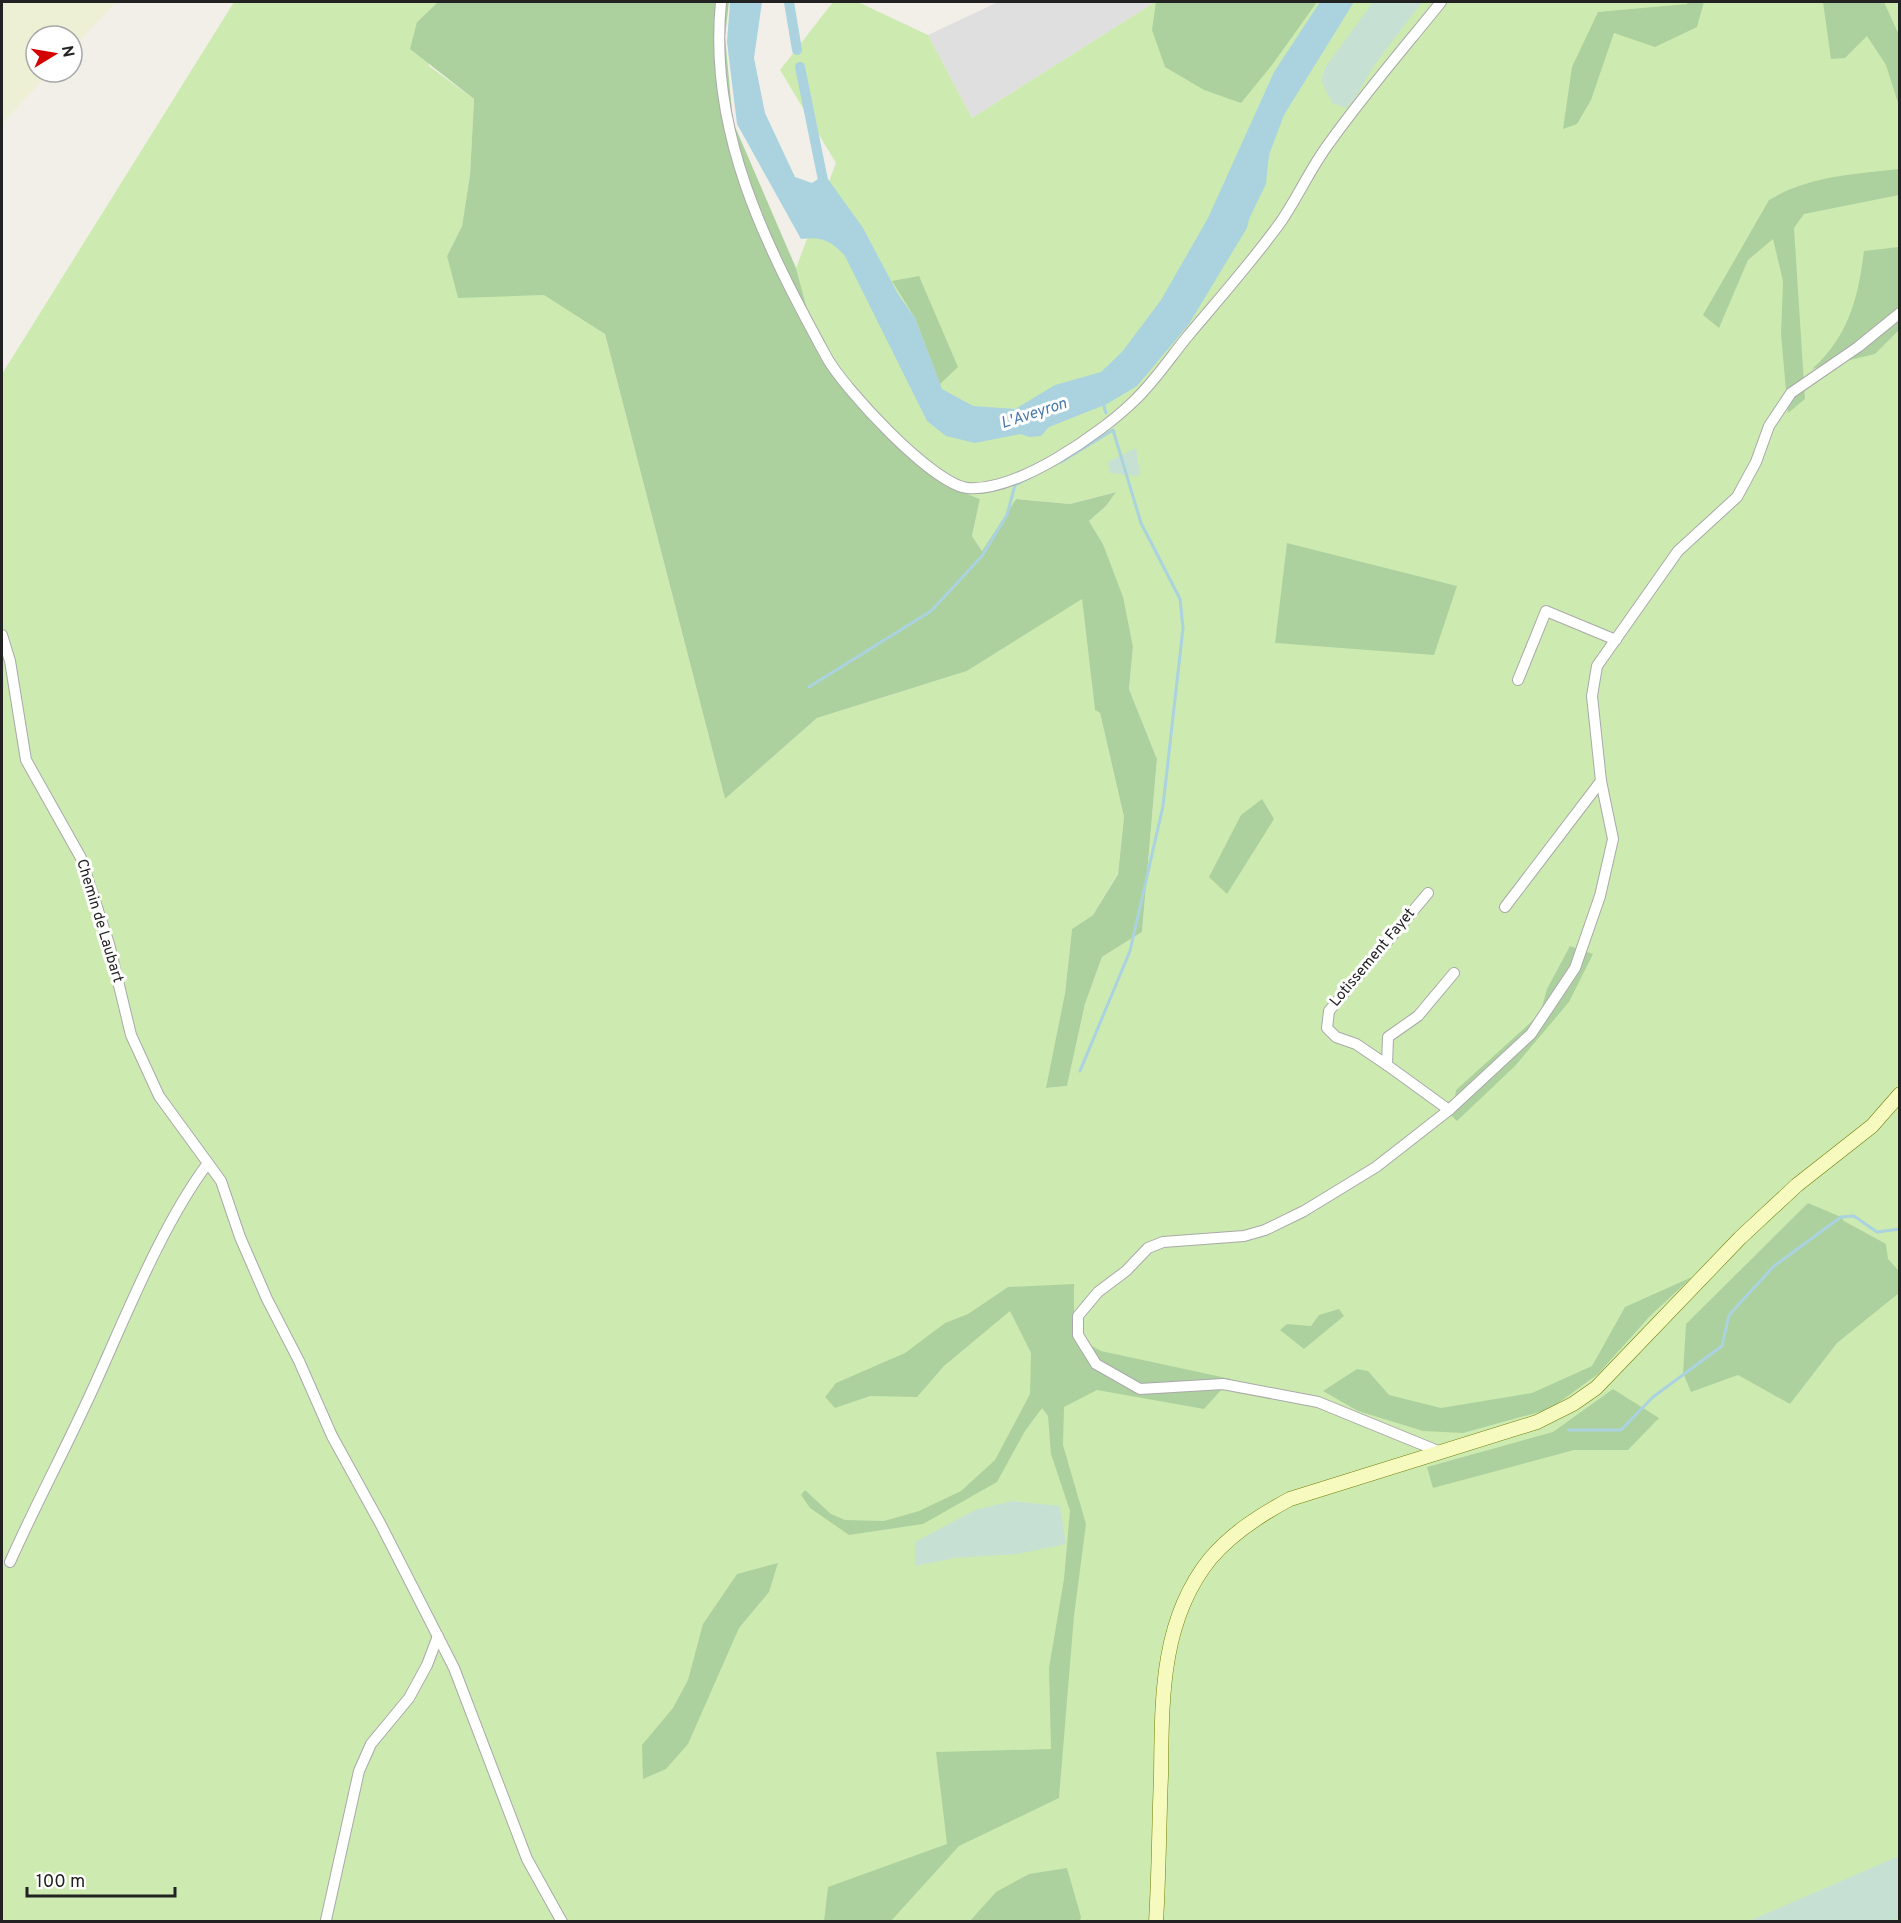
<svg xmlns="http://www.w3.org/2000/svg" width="1901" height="1923" font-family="Overpass,sans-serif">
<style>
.residential{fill:#e0dfdf}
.farmland{fill:#eef0d5}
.grass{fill:#cdebb0}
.forest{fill:#add19e}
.wetland{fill:#c6e0d4}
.water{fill:#aad3df}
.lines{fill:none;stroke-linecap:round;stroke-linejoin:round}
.stream{stroke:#aad3df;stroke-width:3}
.canal{stroke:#aad3df;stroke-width:10}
.street-casing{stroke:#a9a9a9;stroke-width:12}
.secondary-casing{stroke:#707d05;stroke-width:15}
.street{stroke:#fff;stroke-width:10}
.secondary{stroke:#f7fabf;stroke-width:14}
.labels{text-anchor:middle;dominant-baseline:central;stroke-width:6;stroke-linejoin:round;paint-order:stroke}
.street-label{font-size:15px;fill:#222;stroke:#fff}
.water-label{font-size:16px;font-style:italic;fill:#4a7aab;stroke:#fff}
</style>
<rect width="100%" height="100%" fill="#f2efe9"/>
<path class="residential" d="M998,2H1155L972,118L928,35Z"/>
<path class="farmland" d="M2,2H116L72,49V36H36V72H50L2,124Z"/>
<path class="grass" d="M234,2H438L417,22L429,66L474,99L470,175L462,226L447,256L548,290L605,334L725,799L817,718L967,671L1082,598L1095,709L1100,713L1124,817L1118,873L1093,915L1072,929L1065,993L1047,1088L1067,1086L1085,1004L1102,957L1142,932L1157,759L1129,689L1133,647L1103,544L1089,521L1106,506L1115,492L1070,504L1016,499L982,551L972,536L980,499L965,493L873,422L818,354L796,268L836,163L780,70L833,2H858L928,35L972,118L1155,2H1899V1921H2V374Z"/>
<g class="forest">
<path d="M438,2H729L725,37L733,122L796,268L819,354L873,422L965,493L980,499L972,536L982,551L1016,499L1070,504L1116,492L1106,506L1089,521L1103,544L1123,597L1133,647L1129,689L1157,759L1142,932L1102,957L1085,1004L1067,1086L1046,1088L1065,993L1072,929L1093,915L1118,874L1124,817L1100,713L1095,710L1082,599L967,671L817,718L725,799L605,334L544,295L458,298L447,256L462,226L470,175L474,99L410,49L417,22Z"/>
<path d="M1156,2H1317L1272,65L1241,103L1204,90L1165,67L1152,30Z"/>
<path d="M1688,2H1704L1697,27L1655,47L1614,33L1591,100L1577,124L1563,129L1572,67L1598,12L1687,4Z"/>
<path d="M1823,2H1884L1899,35V106L1886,65L1867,36L1845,58L1831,59Z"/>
<path d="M1899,169V195L1804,214L1794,228L1805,399L1788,413L1781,334L1783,281L1773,239L1748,260L1719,328L1703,315L1769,200C1808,176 1855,174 1899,169Z"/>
<path d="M1899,247V330L1875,354L1812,369C1849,336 1858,298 1864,251Z"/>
<path d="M919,276L958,367L940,384L915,318L892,281Z"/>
<path d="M1287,543L1457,586L1434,655L1275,643Z"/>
<path d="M1262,799L1274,819L1227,894L1209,877L1241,815Z"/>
<path d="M1570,946L1593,954L1569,1002L1515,1066L1457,1121L1452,1116L1456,1090L1540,1014L1547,989Z"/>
<path d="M1808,1203L1841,1217L1844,1221L1886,1244L1888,1259L1899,1271V1293L1837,1343L1790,1404L1738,1375L1691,1392L1683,1373L1686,1324Z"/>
<path d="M1692,1277L1650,1316L1598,1374L1550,1409L1463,1433L1423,1431L1358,1411L1323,1391L1357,1369L1368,1371L1389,1395L1441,1408L1532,1393L1592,1366L1625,1307Z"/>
<path d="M1074,1284V1336L1101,1351L1231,1379L1204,1409L1097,1390L1064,1407L1063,1445L1086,1524L1074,1616L1059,1798L959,1846L891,1921H824L828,1887L947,1844L936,1752L1051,1749L1049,1668L1064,1579L1070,1511L1051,1454L1048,1416L1042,1408L1025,1431L997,1482L923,1524L849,1535L810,1508L801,1495L805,1490L831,1514L845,1520L884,1521L919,1511L961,1491L995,1460L1030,1394L1031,1353L1010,1311L944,1366L917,1397L870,1396L835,1408L825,1397L836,1383L905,1353L945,1323L968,1314L1008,1287Z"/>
<path d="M1339,1309L1344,1316L1304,1349L1280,1330L1287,1324L1311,1326L1319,1315Z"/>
<path d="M1613,1389L1659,1418L1628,1450H1574L1433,1488L1427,1467L1553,1432Z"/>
<path d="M778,1563L769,1592L739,1628L688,1744L666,1769L643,1779L642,1745L673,1708L688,1680L703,1624L737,1574Z"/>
<path d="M1067,1868L1081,1917L1080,1921H970L996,1892L1029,1874Z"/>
</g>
<g class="wetland">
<path d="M1373,2H1422L1375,64L1353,101L1346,108L1332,103L1321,80L1325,68Z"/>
<path d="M1136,448L1140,476L1110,473L1108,462Z"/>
<path d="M1012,1501L1060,1506L1066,1544L1017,1554L954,1558L915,1566V1542L975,1510Z"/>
<path d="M1899,1856V1918L1890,1922L1749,1921Z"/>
</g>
<path class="water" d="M730,2H762L754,58L765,113L795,177L812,183L818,179H828L863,228L898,294L915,318L942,389L973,406L1015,409L1055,385L1101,372L1122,352L1161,300L1208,218L1274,72L1320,2H1354L1284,115L1269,155L1266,184L1249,219L1247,228L1189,324L1137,386L1107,404L1049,427L1041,436L1030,437L1020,434L975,443L946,436L927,421L845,256C832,241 821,236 801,239L737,124L727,42Z"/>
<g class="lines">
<g class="stream">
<path d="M1103,403L1106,413"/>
<path d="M1061,462L1113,430L1141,523L1180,599L1183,628L1163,806L1130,951L1080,1071"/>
<path d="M809,687L931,611L982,556L1007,515L1015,485L1029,478"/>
<path d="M1569,1430H1621L1653,1397L1722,1346L1729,1315L1774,1266L1841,1217L1854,1216L1877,1232L1900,1229"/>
</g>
<g class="canal">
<path d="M789,2L797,50"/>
<path d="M800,67L825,190"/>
</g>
<defs>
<g id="street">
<path d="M721,2C708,132 765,244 826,356C843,388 933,485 968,488C1017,492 1100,434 1134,401C1154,382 1170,358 1187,337C1218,300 1251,263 1280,223C1298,197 1311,167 1330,142C1365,93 1404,48 1441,2"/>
<path d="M2,635L10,661L26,760L81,858L109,944L131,1035L159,1096L221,1181L240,1237L267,1299L299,1361L332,1436L381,1525L454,1668L527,1859L562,1922"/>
<path d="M1518,680L1546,611L1616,640"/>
<path d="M1505,907L1601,781"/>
<path d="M1387,1065L1356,1044L1336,1037L1327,1028L1329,1011L1428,893"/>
<path d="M1449,1110L1387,1065L1388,1037L1418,1016L1454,973"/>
<path d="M1438,1451L1318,1402L1223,1384L1140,1389L1096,1364L1078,1335V1316L1098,1292L1126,1271L1148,1248L1163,1242L1244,1236L1265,1230L1304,1211L1376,1167L1449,1110L1531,1034L1575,968L1600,896L1613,839L1601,781L1592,696L1597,666L1678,551L1737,497L1756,462L1769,426L1791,393L1858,347L1900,313"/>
<path d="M10,1562C38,1499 72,1437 100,1373C130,1306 164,1222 208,1163"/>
<path d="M326,1920L359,1771L371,1744L409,1698L427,1665L438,1636"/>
</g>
<path id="secondary" d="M1156,1922C1159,1873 1159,1825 1161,1776C1162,1701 1160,1621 1210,1559C1232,1533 1260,1515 1290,1499L1537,1422L1573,1404L1596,1388L1740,1238L1797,1185L1872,1126L1900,1094"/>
</defs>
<use href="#street" class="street-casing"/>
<use href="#secondary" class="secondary-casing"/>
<use href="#street" class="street"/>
<use href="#secondary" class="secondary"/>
</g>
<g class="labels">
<g class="street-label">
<text transform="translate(99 921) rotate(73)">Chemin de Laubart</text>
<text transform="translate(1373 958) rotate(-50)">Lotissement Fayet</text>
</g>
<g class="water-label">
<text transform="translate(1034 414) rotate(-18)">L'Aveyron</text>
</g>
</g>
<rect width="1901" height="1923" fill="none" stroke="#222222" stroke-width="6"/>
<g transform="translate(54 54) rotate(79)"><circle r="28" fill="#ffffff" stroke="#a7a7a7" stroke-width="1.5"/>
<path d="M0-4.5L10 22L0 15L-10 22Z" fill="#d40000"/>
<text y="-9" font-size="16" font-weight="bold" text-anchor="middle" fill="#222222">N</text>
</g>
<path d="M27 1887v9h148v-9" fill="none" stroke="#222222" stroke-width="3"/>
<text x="36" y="1887" font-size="18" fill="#222222" stroke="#ffffff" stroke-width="4.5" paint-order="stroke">100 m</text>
</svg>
